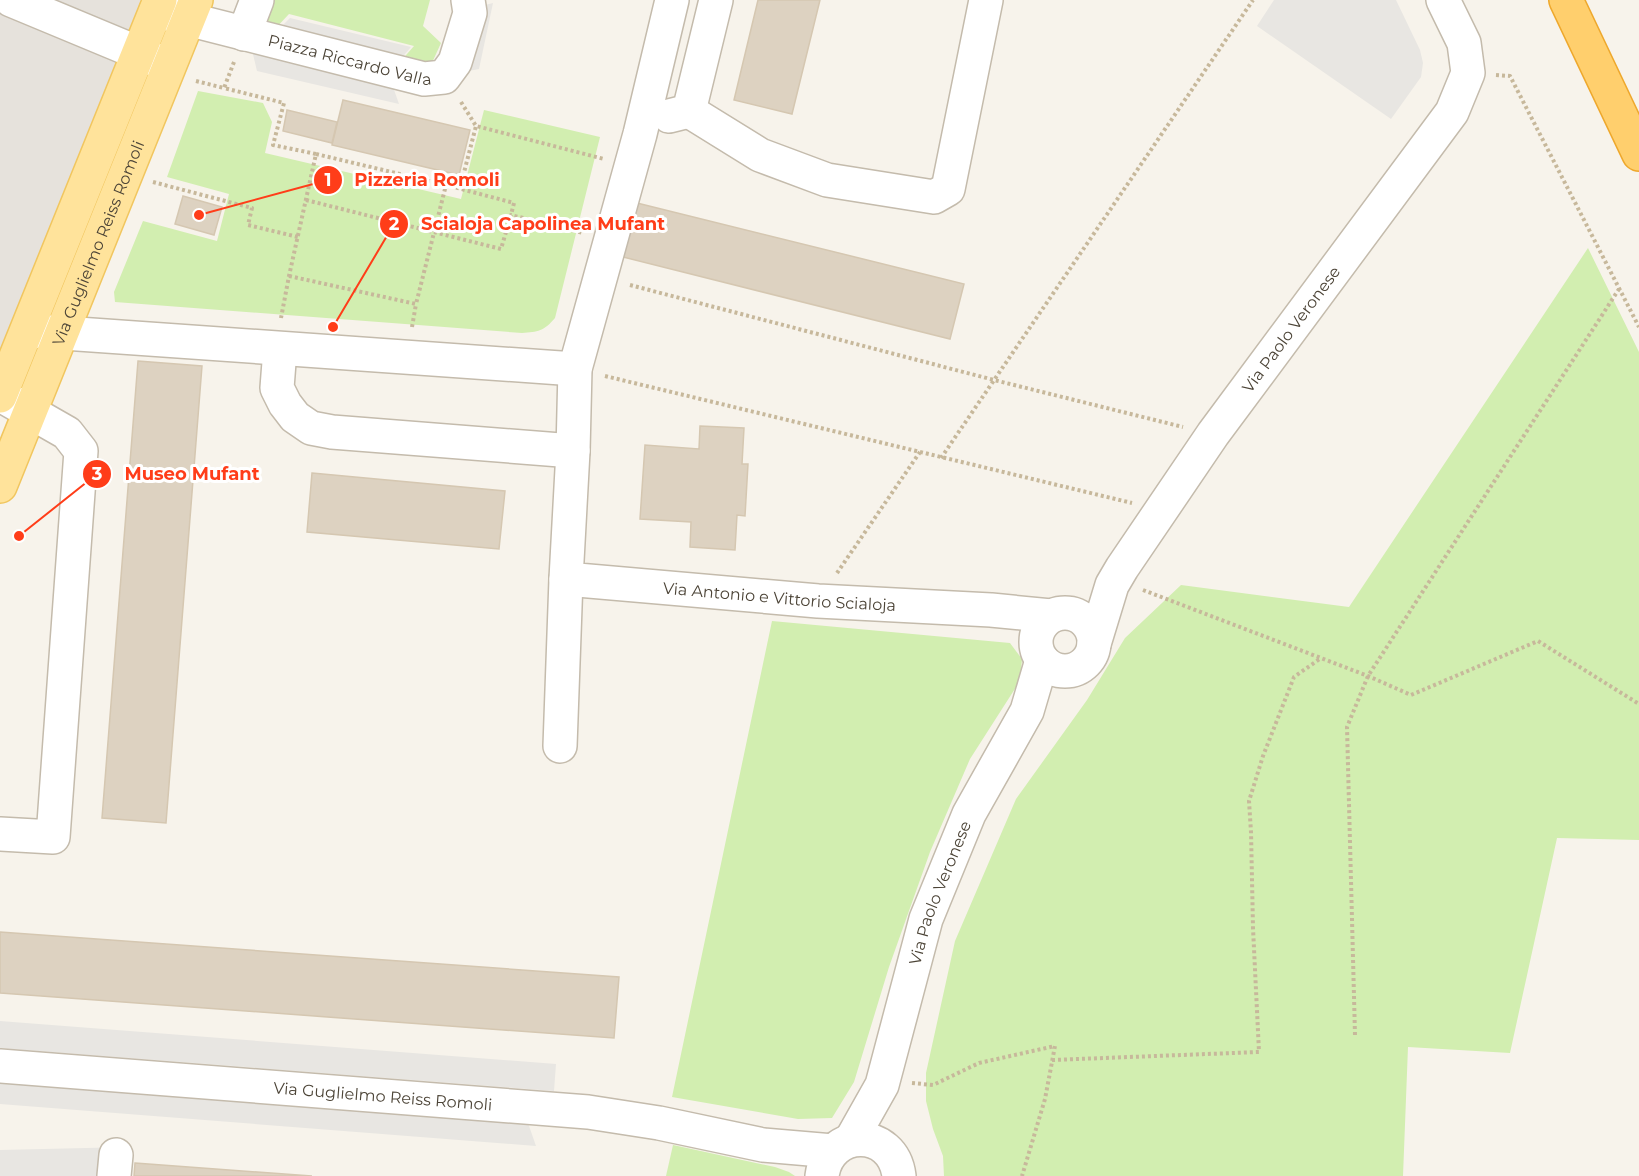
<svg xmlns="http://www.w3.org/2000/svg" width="1639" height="1176" font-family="Montserrat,sans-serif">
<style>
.industrial{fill:#e6e2dc}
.green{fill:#d2eeb0}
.parking{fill:#e8e6e2}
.building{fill:#ddd2c1;stroke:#d5c7b1;stroke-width:1.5}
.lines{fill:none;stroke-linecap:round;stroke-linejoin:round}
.minor-casing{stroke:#c4bbac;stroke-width:36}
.major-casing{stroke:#f1c65f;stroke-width:36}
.highway-casing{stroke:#eea82d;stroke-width:36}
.path{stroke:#c7b89b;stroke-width:4;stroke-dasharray:3 3;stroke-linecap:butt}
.minor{stroke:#fff;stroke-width:33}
.major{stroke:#ffe39b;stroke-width:33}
.highway{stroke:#ffcf6d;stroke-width:33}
.labels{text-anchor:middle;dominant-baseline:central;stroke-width:6;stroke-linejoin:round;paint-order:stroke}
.street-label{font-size:16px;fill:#4c4437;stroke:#fff}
.leader{fill:none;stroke:#ff3d19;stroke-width:2}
.callout-dot{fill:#ff3d19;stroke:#fff;stroke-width:2}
.mark-label{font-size:18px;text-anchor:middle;font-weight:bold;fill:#fff}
.callout-label{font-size:18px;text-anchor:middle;font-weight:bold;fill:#ff3d19;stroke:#fff;stroke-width:6;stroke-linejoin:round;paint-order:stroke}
</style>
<rect width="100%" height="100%" fill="#f7f3eb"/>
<path class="industrial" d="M0,0H144L0,366Z"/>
<g class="green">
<path d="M262,0H430L423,26L441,43L431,65L400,62L414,46L289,14L273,31L264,27Z"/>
<path d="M198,91L263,103L272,122L265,153L461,199L484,110L600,137L555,318C544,331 538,332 522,333L115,302L114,292L143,221L217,241L229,194L167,177Z"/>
<path d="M1588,248L1639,352V840L1557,838L1510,1053L1408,1047L1403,1176H944L943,1156L933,1129L926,1101V1073L955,941L1016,799L1087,700L1125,638L1181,585L1349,607Z"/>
<path d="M772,621L1010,643L1022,659L1020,681L970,759L930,852L889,967L854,1082L832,1118L798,1119L672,1097Z"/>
<path d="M673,1145L775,1167L789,1172L795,1176H666Z"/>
</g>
<g class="parking">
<path d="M1274,0H1396L1420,50L1423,63L1421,77L1391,119L1257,26Z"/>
<path d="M493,3L479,69L458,73L473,8Z"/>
<path d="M290,18L411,47L398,62L276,32Z"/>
<path d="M252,50L392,84L399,104L257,71Z"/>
<path d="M0,1021L556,1064L554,1091L0,1048Z"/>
<path d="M0,1083L528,1123L536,1146L0,1104Z"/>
<path d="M129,1147L127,1176H0V1150Z"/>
</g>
<g class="building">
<path d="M758,0H820L792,114L734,100Z"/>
<path d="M343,100L470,130L459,175L332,145Z"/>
<path d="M287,110L337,122L332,143L283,131Z"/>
<path d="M183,196L222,207L214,235L175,224Z"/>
<path d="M633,202L964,284L950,339L619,256Z"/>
<path d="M138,361L202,366L166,823L102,818Z"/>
<path d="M700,426L744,428L742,464H748L745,516L737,515L735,550L690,547L691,522L640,519L645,445L699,449Z"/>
<path d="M312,473L505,491L499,549L307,532Z"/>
<path d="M0,932L619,977L614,1038L0,993Z"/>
<path d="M135,1163L312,1176H134Z"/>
</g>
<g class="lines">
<defs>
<g id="minor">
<path d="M11,0L165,64"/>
<path id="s1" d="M672,0L640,134L575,369L573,451L566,579L818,601L991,610L1051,616"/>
<path id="s2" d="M156,11L424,79L444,77L455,62L470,13L468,0"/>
<path d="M244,34L257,0"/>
<path d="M689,111L760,155L827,180L934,197L948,189L986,0"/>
<path d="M669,116L689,111L716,0"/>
<path d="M35,331L575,369"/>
<path d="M280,349L277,388L285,404L295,417L311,428L332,432L573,451"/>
<circle cx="1065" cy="642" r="29"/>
<path id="s3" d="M1094,644L1112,585L1122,568L1213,434L1452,112L1468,73L1464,43L1443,0"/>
<path d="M560,746L566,579"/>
<path d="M0,834L53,837L81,451L67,433L4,397"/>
<path id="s4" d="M0,1066L588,1112L659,1123L763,1145L833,1151"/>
<path id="s5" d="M851,1140L882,1085L926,919L969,814L1027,711L1042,660"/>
<path d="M114,1176L116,1155"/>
<path d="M822,1176C828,1128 893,1127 899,1176"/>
</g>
<g id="major">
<path d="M0,396L160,0"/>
<path id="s6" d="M0,486L196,0"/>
</g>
<path id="highway" d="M1566,0L1639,154"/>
</defs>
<use href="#minor" class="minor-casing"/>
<use href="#major" class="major-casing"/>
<use href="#highway" class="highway-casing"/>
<g class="path">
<path d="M234,62L224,88L284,103L273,145L316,154L289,276L281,318"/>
<path d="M1496,75L1510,76L1639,327"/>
<path d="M196,81L224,88"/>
<path d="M461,102L476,126L604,159"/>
<path d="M316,154L446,185L514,203L511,215"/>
<path d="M153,182L252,208L248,225L298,237"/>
<path d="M460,188L476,126"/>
<path d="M306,200L501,249L511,215L583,233"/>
<path d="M289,276L416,304L446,185"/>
<path d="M630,285L994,380L1183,427"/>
<path d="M412,327L416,304"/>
<path d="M605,376L1132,503"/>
<path d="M941,458L1253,0"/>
<path d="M837,573L920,452"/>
<path d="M1143,590L1368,676L1411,695L1538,641L1639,704"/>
<path d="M1355,1035L1347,727L1368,676L1619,289"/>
<path d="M1052,1060L1259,1052L1253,928L1251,832L1249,801L1263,756L1294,677L1321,658"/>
<path d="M912,1083L933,1085L979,1063L1055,1046L1045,1099L1022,1176"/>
</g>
<use href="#minor" class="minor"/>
<use href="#major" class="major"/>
<use href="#highway" class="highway"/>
</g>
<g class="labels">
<g class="street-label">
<text stroke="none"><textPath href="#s2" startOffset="200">Piazza Riccardo Valla</textPath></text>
<text stroke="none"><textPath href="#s6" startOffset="262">Via Guglielmo Reiss Romoli</textPath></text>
<text stroke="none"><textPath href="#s3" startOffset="374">Via Paolo Veronese</textPath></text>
<text stroke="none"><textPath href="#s1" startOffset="806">Via Antonio e Vittorio Scialoja</textPath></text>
<text stroke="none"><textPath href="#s5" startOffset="264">Via Paolo Veronese</textPath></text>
<text stroke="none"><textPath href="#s4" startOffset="384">Via Guglielmo Reiss Romoli</textPath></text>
</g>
</g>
<path class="leader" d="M199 215L328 180M333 327L394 224M19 536L97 474"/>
<g class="callout-dot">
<circle cx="199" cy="215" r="6"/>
<circle cx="333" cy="327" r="6"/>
<circle cx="19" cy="536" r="6"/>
<circle cx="328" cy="180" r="15"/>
<circle cx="394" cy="224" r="15"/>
<circle cx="97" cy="474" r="15"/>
</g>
<g class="mark-label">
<text x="328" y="186">1</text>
<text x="394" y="230">2</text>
<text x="97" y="480">3</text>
</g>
<g class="callout-label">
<text x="427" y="186">Pizzeria Romoli</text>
<text x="543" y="230">Scialoja Capolinea Mufant</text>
<text x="192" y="480">Museo Mufant</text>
</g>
</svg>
